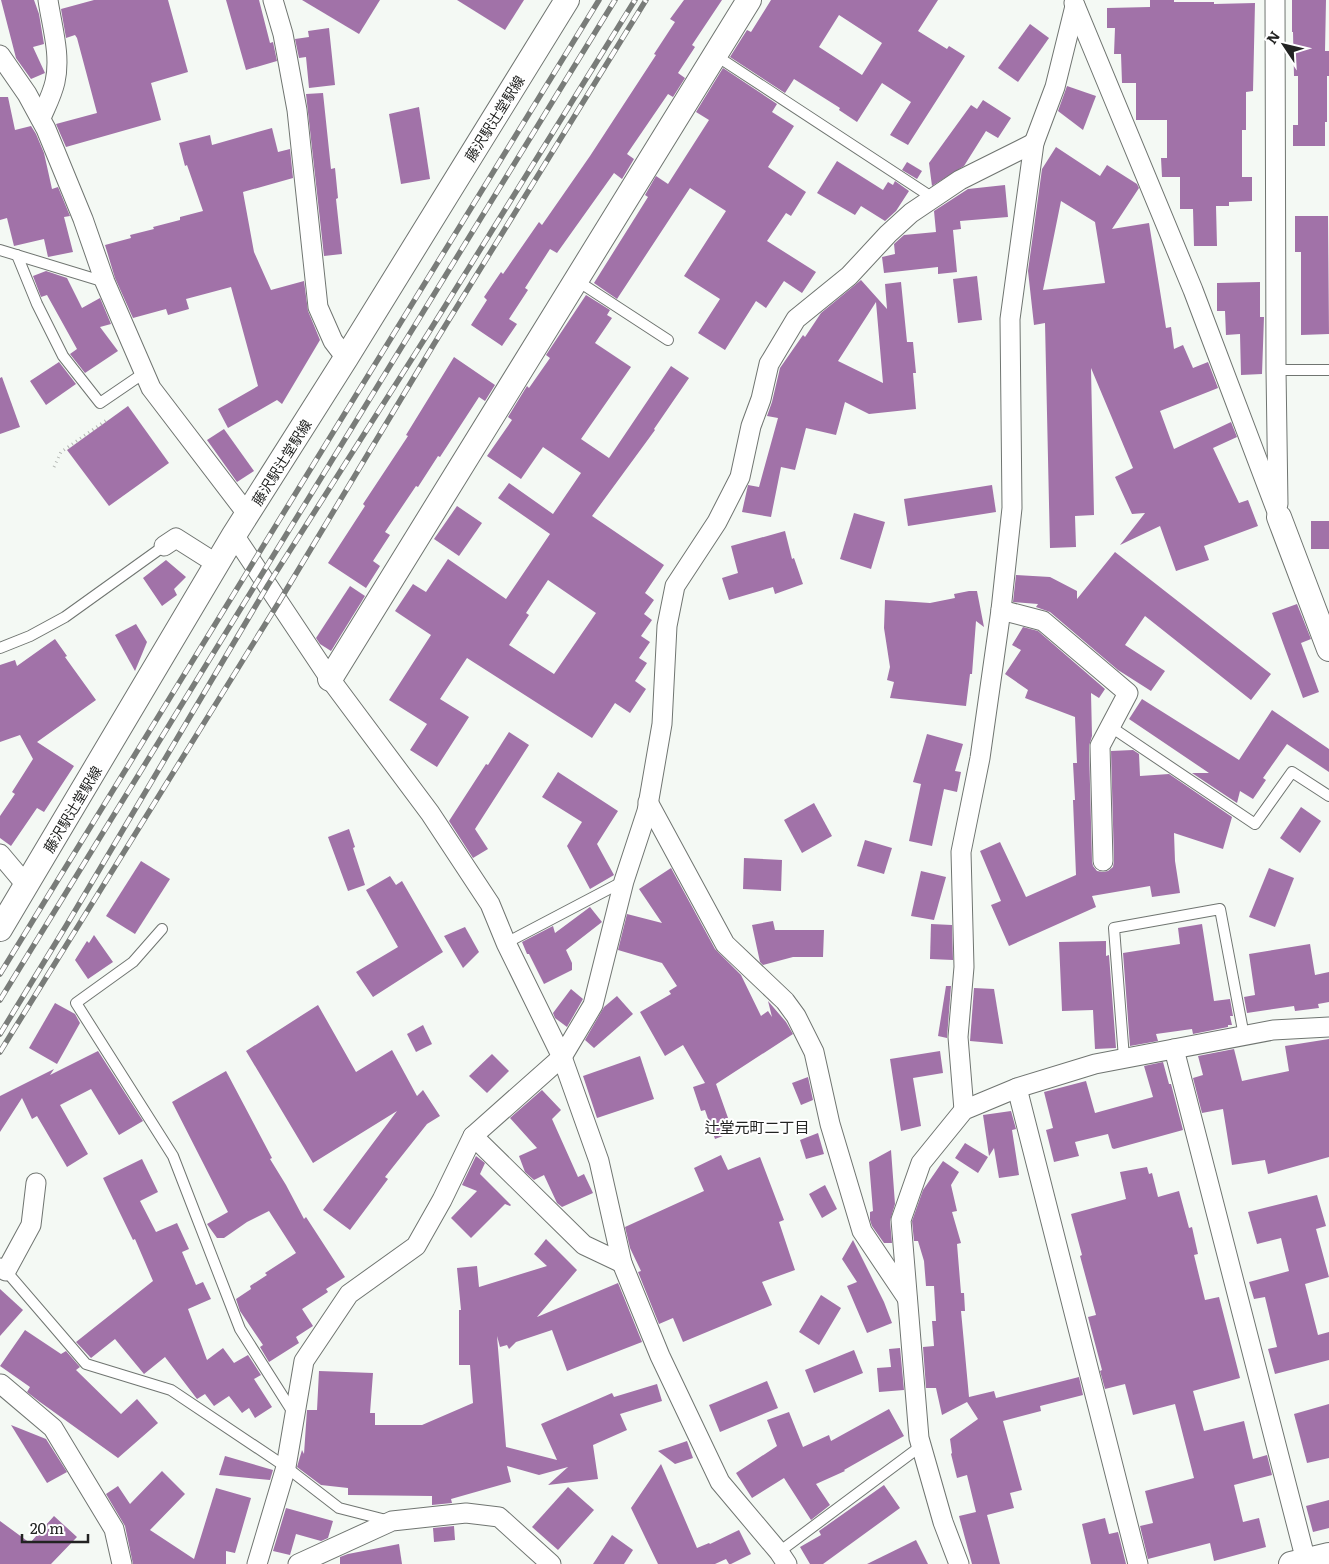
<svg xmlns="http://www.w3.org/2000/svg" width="1329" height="1564" font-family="Literata,'Noto Sans JP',serif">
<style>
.building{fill:#a172a8;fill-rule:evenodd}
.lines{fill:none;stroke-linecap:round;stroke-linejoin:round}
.service-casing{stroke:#707571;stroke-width:12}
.minor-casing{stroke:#707571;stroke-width:21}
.tertiary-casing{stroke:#707571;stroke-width:26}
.path{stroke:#b2b6b2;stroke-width:3;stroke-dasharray:1 4;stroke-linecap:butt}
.service{stroke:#fff;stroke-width:10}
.minor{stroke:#fff;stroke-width:19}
.tertiary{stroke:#fff;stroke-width:24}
.rail-casing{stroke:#797c79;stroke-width:5.5}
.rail{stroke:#fff;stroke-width:4;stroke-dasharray:11;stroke-linecap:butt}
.labels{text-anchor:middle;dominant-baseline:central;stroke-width:4;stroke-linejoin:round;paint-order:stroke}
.street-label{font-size:14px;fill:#222322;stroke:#fff}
.neighbourhood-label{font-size:15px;fill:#222322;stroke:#fff}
</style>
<rect width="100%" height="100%" fill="#f4f9f4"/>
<g class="building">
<path d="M1,0H34L39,14L44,44L33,47L45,73L31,79L16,58Z"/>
<path d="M94,0H168L188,72L151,83L161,120L66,147L56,124L97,113L77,38L75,35L66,38L61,9Z"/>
<path d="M226,0H259L270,43L273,42L277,61L246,70Z"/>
<path d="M302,0H380L359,34Z"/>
<path d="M457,0H524L505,30Z"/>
<path d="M684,0H722L692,45L695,47L678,73L685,78L673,97L668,94L627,154L634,159L622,179L614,173L557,253L550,249L525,288L528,290L509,319L517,324L502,346L471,325L487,300L484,297L501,272L503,274L539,222L542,225L590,156L656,55L654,54L675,22L670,19Z"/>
<path d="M771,0H938L918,31L947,49L949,46L965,56L908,145L890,135L911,102L882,83L857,122L839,110L840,108L794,79L785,93L730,57L747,30L751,32ZM839,15L882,43L862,75L819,47Z"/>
<path d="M1150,0H1174V2H1214V4L1255,3L1253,91L1246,92V130H1242V177H1252V201L1229,202V206H1216L1217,246H1194L1193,209H1180V177H1162L1161,158H1167V120H1136V83H1122L1121,54H1114L1115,28H1107V8L1150,7Z"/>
<path d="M1292,0H1326L1325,51H1329V76H1327V122H1325V146H1293V125H1298V76H1294L1293,32H1292Z"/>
<path d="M1030,24L1049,38L1018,82L998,68Z"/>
<path d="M329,28L335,85L309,88L306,57L299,58L295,39L309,37L308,31Z"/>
<path d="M723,68L777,104L772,112L794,126L768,167L806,192L791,216L786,213L767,241L816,272L802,293L784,281L766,308L756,301L725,350L698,333L720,299L684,276L726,211L690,188L617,299L594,283L648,197L645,195L656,176L668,184L709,120L696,112Z"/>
<path d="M1067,86L1096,96L1083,130L1058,111Z"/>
<path d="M323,93L331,169L335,168L338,198L336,199L342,254L324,256L306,94Z"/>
<path d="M0,97H8L15,130L31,126L36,134L44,153L52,189L58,187L70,216L64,217L73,252L48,257L44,239L14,246L7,218L0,220Z"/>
<path d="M983,100L1011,118L998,138L986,131L964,166L932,186L929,163L971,105L977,109Z"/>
<path d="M419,107L430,179L401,184L389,114Z"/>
<path d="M272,128L278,152L290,149L293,178L243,192L254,252L271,290L304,281L308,311L320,340L282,404L277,400L228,428L218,409L258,386L231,287L186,299L189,309L168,315L166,309L133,318L115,278L105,245L131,238L130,235L154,229L153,227L180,220V217L203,211L187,165L185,166L179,143L210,135L212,145Z"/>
<path d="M1056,147L1100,176L1107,165L1137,184L1139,188L1112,229L1149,223L1166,328L1171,327L1174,349L1183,345L1193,368L1208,362L1218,388L1160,411L1174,449L1231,422L1237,437L1213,448L1239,503L1248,500L1258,526L1204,546L1209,560L1176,571L1160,526L1120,545L1145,513L1132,514L1115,477L1133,468L1091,368L1094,515L1075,516L1076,547L1050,548L1045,323L1034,325L1028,271L1042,169ZM1061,201L1095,222L1105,283L1043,290Z"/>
<path d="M837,161L883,190L888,182L893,185L895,181L909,191L896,211L885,221L861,206L855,215L817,193Z"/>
<path d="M907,162L922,171L917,179L902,170Z"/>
<path d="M1005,185L1008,217L960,221L961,229L953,230L957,272L938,274V267L884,273L882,257L895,254L894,244L904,235L936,232L934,211L968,189Z"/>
<path d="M1295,216H1328L1329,334L1301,335V252H1295Z"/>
<path d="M46,271L67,278L82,308L100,298L111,324L100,327L118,351L85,373L70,354L77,349L47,295L41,297L33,276Z"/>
<path d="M977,276L982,320L958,323L953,279Z"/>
<path d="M861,280L887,309L885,284L901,282L907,342H913L916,373H913L916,409L869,414L845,402L836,435L806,428L795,470L781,467L771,517L742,512L748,485L759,487L778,418L767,416L772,402L780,368L803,335L805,337L821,313ZM876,302L883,383L838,361Z"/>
<path d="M1260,282V317H1264L1262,374L1241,375L1240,334L1226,335L1225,311H1217V283Z"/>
<path d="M586,295L610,310L607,315L612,318L595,343L631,367L581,439L609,458L671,366L689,378L654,429L655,430L592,516L664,565L645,593L654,600L644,614L652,620L641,636L650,642L639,658L647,663L635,681L646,689L630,713L615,703L592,738L467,658L440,699L469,717L437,767L410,750L427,724L389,700L431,635L395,611L413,584L426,592L448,559L506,599L550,534L498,498L509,483L553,514L581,473L543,447L521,479L487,456L512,420L508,417L527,386L529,388L550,358L546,355ZM548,580L596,613L554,674L509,645L529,615L526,613Z"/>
<path d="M454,357L495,385L485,401L479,397L440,457L438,456L418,487L416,486L385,532L390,535L373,561L380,566L366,588L328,563L365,506L363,504L408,436L406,435Z"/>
<path d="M59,362L76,384L46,405L30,381Z"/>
<path d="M2,377L20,427L0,434V378Z"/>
<path d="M128,406L169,463L109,506L67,450Z"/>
<path d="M224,429L254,471L237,482L207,440Z"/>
<path d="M992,485L996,512L908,526L904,499Z"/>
<path d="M457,506L482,523L459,556L434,539Z"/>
<path d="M854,513L885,522L871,569L840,559Z"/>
<rect x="1311" y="521" width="18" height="28"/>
<path d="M785,531L792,559L794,558L803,584L775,594L773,587L729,600L722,578L738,573L731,546Z"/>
<path d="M1115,552L1271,674L1251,700L1145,616L1125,645L1165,671L1151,691L1118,670L1050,612L1036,607L1038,604L1013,602L1016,575L1050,577L1077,591V599Z"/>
<path d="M166,560L186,577L174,589L177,595L162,606L143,578Z"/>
<path d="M350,586L365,596L331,651L320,644L316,638Z"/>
<path d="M969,591H977L984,627L976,621L972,674H970L966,706L890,698L894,682L887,680L890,667L884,628L885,600L930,603L955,598L954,594Z"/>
<path d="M1297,604L1311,639L1301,643L1319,692L1303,698L1272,613Z"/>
<path d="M136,624L147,642L135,671L115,635Z"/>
<path d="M1023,627L1038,631L1105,689L1099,698L1091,693L1092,736L1089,746L1092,861L1093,866L1097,871L1103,872L1108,871L1113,867L1114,861L1111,751L1133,750L1139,754L1140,776L1169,774L1232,817L1223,849L1174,833L1175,861L1180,893L1152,897L1150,886L1092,896L1096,907L1009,946L991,905L1001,901L980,851L1000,842L1026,897L1076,875L1073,800H1075L1073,763H1077L1075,717L1025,698L1028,690L1005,674L1021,650L1012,645Z"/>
<path d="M55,639L67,656L65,657L96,700L37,742L74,766L44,812L37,808L11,846L0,838V816L15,794L12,792L33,759L20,735L0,742V665L15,660L17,666Z"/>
<path d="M1142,699L1239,760L1272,710L1329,749V772L1287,744L1263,778L1266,780L1253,799L1240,791L1237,803L1192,773H1209L1129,719Z"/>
<path d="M509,732L529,745L475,829L488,849L473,858L449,821L486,764L488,765Z"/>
<path d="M927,734L963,744L955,771L961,772L957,792L944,789L932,846L909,841L921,784L913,782Z"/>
<path d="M558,772L618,811L597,844L614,875L590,889L567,846L582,822L542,797Z"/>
<path d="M814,803L832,836L802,853L784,820Z"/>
<path d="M1301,807L1321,821L1300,853L1280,838Z"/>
<path d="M349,829L355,847L353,848L365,885L348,891L328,837Z"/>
<path d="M865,840L892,848L884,874L857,866Z"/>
<path d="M744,858L782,860L781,891L743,889Z"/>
<path d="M141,861L170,879L135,934L106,916Z"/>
<path d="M671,868L715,949L741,975L761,1016L768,1011L772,1017L768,1001L786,1022L793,1034L716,1084L733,1132L715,1139L705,1110L701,1111L693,1087L705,1083L683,1045L665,1056L640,1012L671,994L669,991L677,986L662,963L618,950L627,914L662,923L639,889Z"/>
<path d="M1269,868L1294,878L1275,927L1249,917Z"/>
<path d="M921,871L946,877L934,920L911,916Z"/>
<path d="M390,876L396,885L402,881L443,952L373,997L356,972L398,947L366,890Z"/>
<path d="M590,907L602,922L566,950L572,963V970L544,984L529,954H527L522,942L553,926L555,933Z"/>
<path d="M773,921L775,930H824L823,957H793L763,965L760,962L752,925Z"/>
<path d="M931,924L952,925L953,960L930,959Z"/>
<path d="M1202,924L1214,1001L1230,999L1233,1016H1230L1232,1025H1228V1027L1193,1034L1192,1029L1156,1034L1158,1041L1130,1046L1123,953L1180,944L1178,928Z"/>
<path d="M465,927L479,952L463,968L444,936Z"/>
<path d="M94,935L113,962L88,979L75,960L87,941L89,943Z"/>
<path d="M1106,941V956L1109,955L1116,1048L1095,1049L1093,1010L1062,1011L1059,942Z"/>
<path d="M1310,944L1315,975L1329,972V1002L1318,1004L1319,1008L1295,1011L1294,1006L1247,1013L1244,997L1255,995L1249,954Z"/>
<path d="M946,986H951L947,1038L938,1036Z"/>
<path d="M974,988L994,989L1003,1044L970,1041Z"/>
<path d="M571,989L583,999L567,1027L555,1018L553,1013Z"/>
<path d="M617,996L633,1014L594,1048L585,1040L604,1007Z"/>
<path d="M55,1003L75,1014L80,1023L57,1064L29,1048Z"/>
<path d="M318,1005L356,1072L392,1050L417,1096L423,1090L440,1116L427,1124L385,1177L388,1179L350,1230L323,1210L397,1111L313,1163L246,1051Z"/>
<path d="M423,1025L432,1044L416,1052L407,1034Z"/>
<path d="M1329,1039V1157L1268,1174L1265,1160L1232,1165L1223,1109L1202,1113L1193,1078L1203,1075L1198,1056L1234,1049L1242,1081L1289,1071L1285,1046Z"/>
<path d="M98,1051L143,1121L119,1135L91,1089L60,1105L88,1154L67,1167L37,1116L32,1119L22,1098L0,1132V1096L54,1069L50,1075Z"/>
<path d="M940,1051L943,1073L913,1078L921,1126L901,1131L890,1059Z"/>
<path d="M492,1054L509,1071L487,1093L469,1076Z"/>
<path d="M640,1056L654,1099L597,1118L583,1076Z"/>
<path d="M1163,1062L1169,1084H1171L1183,1130L1114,1149L1112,1148L1108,1134L1075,1142L1079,1156L1054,1162L1046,1130L1053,1128L1044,1092L1086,1081L1095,1113L1153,1097L1144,1066Z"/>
<path d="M226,1071L272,1158L270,1159L286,1185L304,1219L306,1217L345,1277L326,1289L328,1292L302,1309L313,1326L296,1337L299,1343L269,1362L260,1347L263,1345L240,1311L236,1299L251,1289L250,1286L267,1275L265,1273L296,1253L269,1211L247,1222L224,1238H217L207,1224L228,1212L172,1102Z"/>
<path d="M808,1077L813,1100L801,1105L792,1083Z"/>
<path d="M542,1090L561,1110L552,1119L578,1177L584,1174L593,1193L562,1207L557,1203L544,1175L534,1180L525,1172L519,1156L537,1148L510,1118Z"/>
<path d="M1011,1111L1016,1129L1012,1130L1019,1175L999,1178L994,1148L989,1156L983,1115Z"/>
<path d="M818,1133L824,1154L806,1159L800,1140Z"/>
<path d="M965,1143L988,1157L978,1173L955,1158Z"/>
<path d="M891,1150L895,1204L890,1221L892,1243H884L872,1226L870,1220V1212L873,1211L869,1162Z"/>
<path d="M721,1155L728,1170L760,1157L784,1220L779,1222L795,1270L762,1282L772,1305L683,1342L673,1318L659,1324L638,1272L641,1271L630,1248L625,1227L704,1191L694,1168Z"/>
<path d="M476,1156L485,1163L480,1174L511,1205L510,1206L505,1204L471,1238L451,1218L477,1191L462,1185Z"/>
<path d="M142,1159L158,1192L140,1201L156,1232L177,1223L189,1249L182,1252L196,1285L203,1282L211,1299L188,1309L207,1360L223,1348L234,1363L248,1355L261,1375L254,1379L272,1407L255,1418L249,1408L242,1413L229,1396L214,1406L205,1394L197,1399L165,1357L144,1374L115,1339L91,1358L76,1342L153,1281L135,1239L133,1240L103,1178Z"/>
<path d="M943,1161L959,1172L951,1185L957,1211L952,1212L961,1243L957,1244L961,1293H964L965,1311H961L969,1397L994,1391L996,1398L1079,1377L1083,1395L1040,1406L1041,1411L1003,1421L1022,1490L1010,1493L1014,1508L987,1515L1000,1564H972L959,1516L976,1512L967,1475L957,1478L951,1454L952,1453L950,1439L978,1419L967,1402L942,1415L936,1388H926L923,1347L934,1346L932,1321H936L934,1286H926L924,1261L918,1241H914L912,1221L923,1190Z"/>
<path d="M1147,1167L1149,1174L1152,1173L1158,1197L1179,1191L1189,1228L1192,1227L1198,1254L1194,1255L1205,1300L1219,1297L1240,1378L1193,1391L1204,1431L1244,1421L1253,1459L1267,1455L1272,1475L1234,1485L1243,1522L1259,1518L1266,1547L1214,1561L1210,1543L1148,1559L1140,1526L1153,1523L1145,1491L1194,1478L1175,1404L1133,1415L1125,1384L1105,1389L1100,1371L1102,1370L1088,1317L1096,1315L1080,1256L1082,1255L1071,1214L1126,1199L1120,1172Z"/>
<path d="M825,1185L837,1209L822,1218L809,1194Z"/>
<path d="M1317,1195L1326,1226L1316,1229L1329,1277L1305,1284L1318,1335L1329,1332V1360L1275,1374L1268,1349L1277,1347L1265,1297L1254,1299L1249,1282L1289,1271L1281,1238L1257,1244L1248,1212Z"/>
<path d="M546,1239L577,1270L537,1317L618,1283L642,1342L567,1371L552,1330L516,1342L509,1349L507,1345L500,1347L497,1336L506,1447L557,1460L541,1424L612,1393L614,1397L657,1384L662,1401L620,1414L627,1430L593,1445L598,1479L548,1485L568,1467L539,1475L507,1466L511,1482L451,1499L452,1503L432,1505V1496L348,1495V1488L321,1485L297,1467L302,1450L304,1454L307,1410H317L319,1371L373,1373L370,1413H375V1425H422L473,1403L470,1365H459V1310H461L457,1268L477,1266L479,1287L547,1266L534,1254Z"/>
<path d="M853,1240L884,1302L892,1323L867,1333L847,1286L857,1282L842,1259Z"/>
<path d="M0,1289L23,1310L0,1336Z"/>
<path d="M821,1295L841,1308L819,1345L799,1332Z"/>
<path d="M25,1330L61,1354L66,1351L80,1367L76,1370L121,1414L137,1399L158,1423L118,1458L40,1402L27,1392L30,1387L0,1366Z"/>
<path d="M900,1348L904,1390L879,1392L877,1368L891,1367L889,1349Z"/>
<path d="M854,1350L863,1373L814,1393L805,1370Z"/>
<path d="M767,1381L778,1408L720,1432L709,1405Z"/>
<path d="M1329,1404V1458L1307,1463L1294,1414Z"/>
<path d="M889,1409L904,1436L844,1470L845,1471L816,1484L830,1505L811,1520L784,1478L752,1498L736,1473L777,1446L767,1420L789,1412L803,1447L829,1435L831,1441Z"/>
<path d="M11,1425L46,1439L67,1472L47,1483Z"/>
<path d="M687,1441L693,1458L675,1464L658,1451Z"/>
<path d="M225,1456L273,1470L270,1480L219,1475Z"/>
<path d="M661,1464L697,1548L709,1543L710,1544L739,1530L751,1554L731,1564H729L726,1559L715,1564H658L631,1508Z"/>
<path d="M162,1471L185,1494L150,1530L194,1559L216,1488L251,1498L235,1553L226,1551V1564H133L125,1526L106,1494L118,1486L130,1504Z"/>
<path d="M884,1485L900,1508L823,1564H810L800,1547L821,1535L819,1531Z"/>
<path d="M568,1487L594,1510L558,1550L532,1527Z"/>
<path d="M1329,1500V1528L1313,1532L1306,1506Z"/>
<path d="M286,1508L333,1521L328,1538L321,1541L296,1534L290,1555L273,1551Z"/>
<path d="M54,1516L77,1537L51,1564H0V1521L30,1543Z"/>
<path d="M1105,1518L1109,1534L1118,1532L1126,1564H1091L1082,1524Z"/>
<path d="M454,1526L455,1540L434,1542L433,1528Z"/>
<path d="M612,1535L633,1550L624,1564H593Z"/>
<path d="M916,1540L928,1564H867Z"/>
<path d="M399,1544L402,1564H340V1557L348,1554Z"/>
</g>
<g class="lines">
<defs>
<g id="service">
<path d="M715,55L933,198"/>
<path d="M0,250L105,282"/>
<path d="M17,255L37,304L63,356L100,403L144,373"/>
<path d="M576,280L668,340"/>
<path d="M1276,370H1329"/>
<path d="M0,648L30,636L65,617L164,546"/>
<path d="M1111,727L1255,824L1292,772L1329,796"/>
<path d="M162,929L133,962L76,1003L173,1156L240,1329L294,1414"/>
<path d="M506,943L624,881"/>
<path d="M1124,1058L1114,928L1220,909L1244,1036"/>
<path d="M6,1271L86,1364L171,1390L286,1467L339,1508L390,1521"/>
<path d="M779,1552L921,1446"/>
</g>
<g id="minor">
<path d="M273,0L283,34L297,110L318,307L333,341L346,358"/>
<path d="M1275,0L1276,370L1278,504"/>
<path d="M1074,3L1193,290L1279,517"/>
<path d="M0,55L27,94L46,129L83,219L105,282L151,388L248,515"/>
<path d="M41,118C46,106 52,95 55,82C61,55 52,27 48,0"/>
<path d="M234,535L330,679L430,813L490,904L506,943L562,1057L599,1161L622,1263L660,1356L720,1482L779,1552L787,1564"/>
<path d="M164,546L176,538L217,564"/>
<path d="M1001,610L1043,621L1128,693L1100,746L1103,861"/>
<path d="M648,802L725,944L785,1001L796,1016L814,1052L830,1124L862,1231L907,1298"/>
<path d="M0,854L27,886"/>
<path d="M1174,1049L1306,1561"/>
<path d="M1017,1088L1138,1564"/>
<path d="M964,1110L958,1037L964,967L961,852L980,758L1001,610L1012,508L1010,319L1034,143L1055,87L1075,6"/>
<path d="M473,1136L584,1245L622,1263"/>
<path d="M0,1268L6,1271L31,1225L36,1183"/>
<path d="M1,1384L53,1428L114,1529L122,1564"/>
<path d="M257,1564L286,1467L304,1361L349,1294L416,1246L442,1200L473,1136L562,1057L593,1005L624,881L647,811L662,724L667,626L675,586L717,522L740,477L751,426L761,399L769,364L796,319L849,276L888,234L911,213L960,180L1034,143"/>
<path d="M298,1564L392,1521L466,1513L499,1517L551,1564"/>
<path d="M959,1564L943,1522L919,1438L901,1220L921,1163L964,1110L1017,1088L1095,1064L1273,1030L1329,1027"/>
</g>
<g id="tertiary">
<path d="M1279,517L1329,649"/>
<path d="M330,679L749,0"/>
<path d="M0,929L234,535L346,358L567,0"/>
<path d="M1291,1564L1329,1555"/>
</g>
</defs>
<use href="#service" class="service-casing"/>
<use href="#minor" class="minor-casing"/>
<use href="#tertiary" class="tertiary-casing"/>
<path class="path" d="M54,467L61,452L108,419"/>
<use href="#service" class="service"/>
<use href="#minor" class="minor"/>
<use href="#tertiary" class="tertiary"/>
<defs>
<g id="rail">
<path d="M0,974L599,0"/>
<path d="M0,1000L615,0"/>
<path d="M0,1034L66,926L268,585L429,332L635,0"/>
<path d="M0,1052L279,602L434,344L646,0"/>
</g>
</defs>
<use href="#rail" class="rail-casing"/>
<use href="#rail" class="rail"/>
</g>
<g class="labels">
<g class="street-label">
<text transform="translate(494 118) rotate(-58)">藤沢駅辻堂駅線</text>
<text transform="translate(281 462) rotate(-58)">藤沢駅辻堂駅線</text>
<text transform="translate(72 809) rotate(-59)">藤沢駅辻堂駅線</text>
</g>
<g class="neighbourhood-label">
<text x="757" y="1126">辻堂元町二丁目</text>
</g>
</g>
<g transform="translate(1284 45) rotate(305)" stroke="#ffffff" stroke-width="4" paint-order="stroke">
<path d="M0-4L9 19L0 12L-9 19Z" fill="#222322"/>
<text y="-8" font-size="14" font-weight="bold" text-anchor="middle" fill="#222322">N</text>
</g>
<path d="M22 1534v8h66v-8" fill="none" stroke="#222322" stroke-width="2.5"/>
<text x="30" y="1534" font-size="15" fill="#222322" stroke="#ffffff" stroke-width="4" paint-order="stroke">20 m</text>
</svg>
